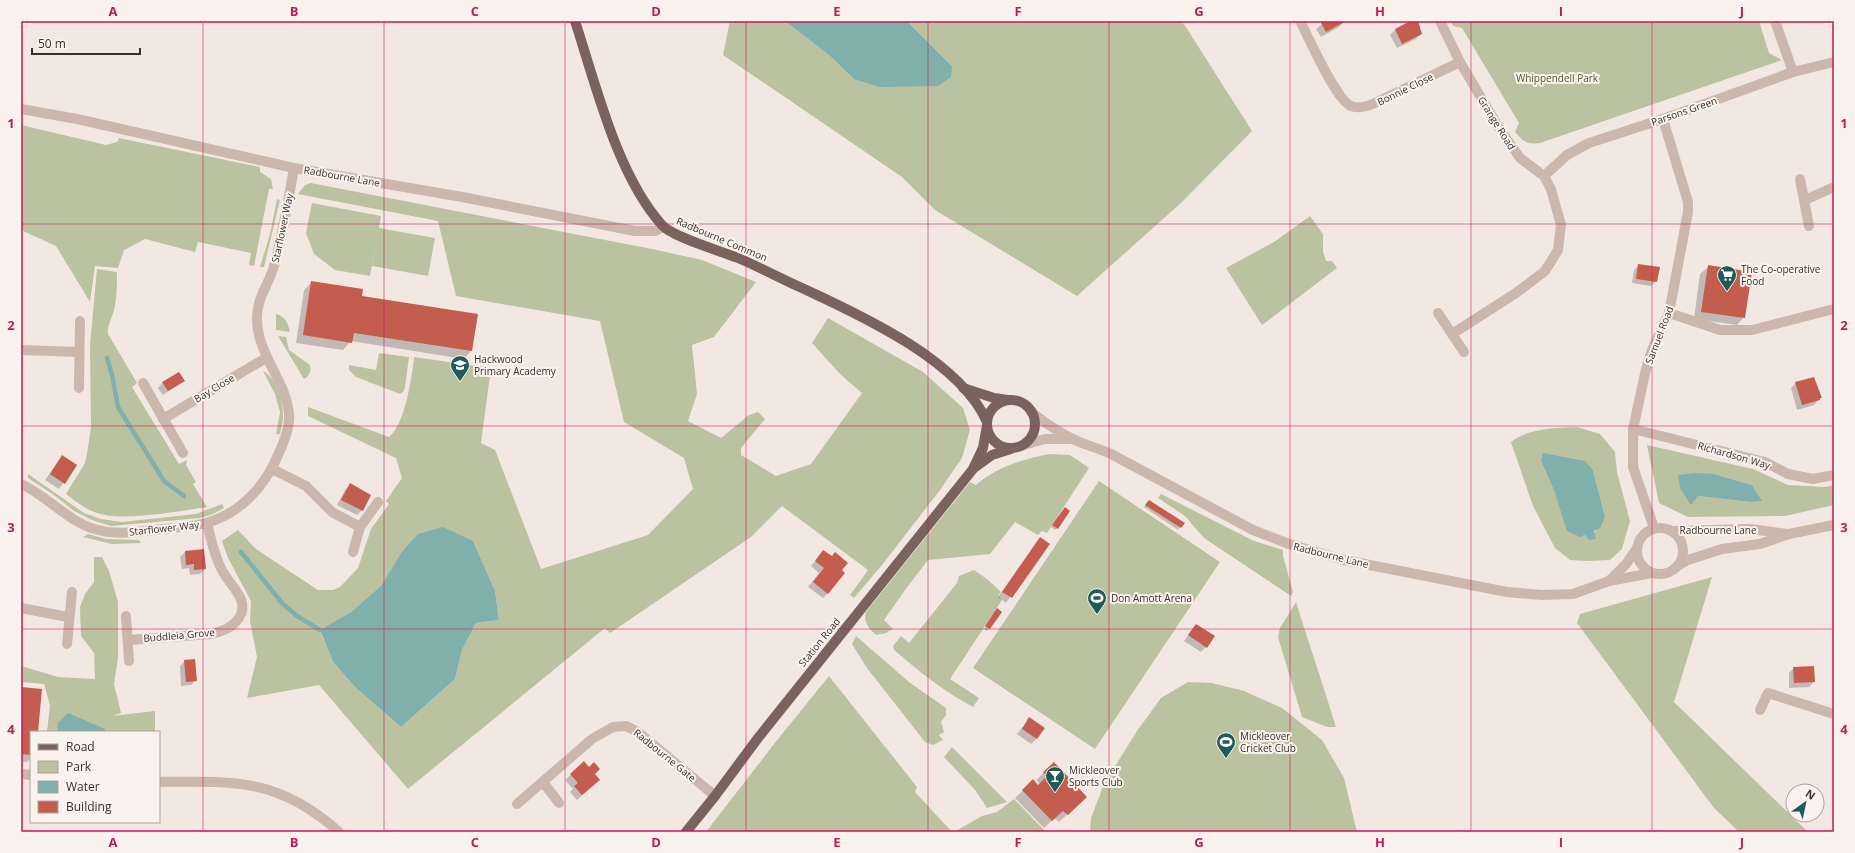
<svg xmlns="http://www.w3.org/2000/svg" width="1855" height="853" font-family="'Open Sans',sans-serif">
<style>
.green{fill:#bbc2a1;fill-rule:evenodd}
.water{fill:#80afac}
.shadow{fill:#0003}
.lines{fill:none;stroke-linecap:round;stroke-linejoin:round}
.stream{stroke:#80afac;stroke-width:4.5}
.building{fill:#c35d4f}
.minor{stroke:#cbb7ac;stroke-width:10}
.major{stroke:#7b635d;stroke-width:10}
.grid{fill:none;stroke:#c2185b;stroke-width:1;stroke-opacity:0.55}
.labels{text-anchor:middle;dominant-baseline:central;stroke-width:4;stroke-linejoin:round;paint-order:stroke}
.park-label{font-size:10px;fill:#4e572f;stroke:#faf3ed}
.street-label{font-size:10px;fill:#3a2e2b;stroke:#faf3ed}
.poi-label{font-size:10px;fill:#3a2e2b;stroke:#faf3ed;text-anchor:start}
.neatline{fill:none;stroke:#c2185b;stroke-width:1.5}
.grid-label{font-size:13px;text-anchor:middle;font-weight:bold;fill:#c2185b}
</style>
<rect width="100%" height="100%" fill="#f3e8e1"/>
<g class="green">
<path d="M730,21H785L830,56L854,79L952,66L907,21H1182L1252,131L1182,202L1077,296L935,210L902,177L723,55Z"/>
<path d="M1451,21H1759L1769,53L1782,60L1540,143C1527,145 1524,142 1515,132L1519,123L1462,28L1453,26Z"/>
<path d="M21,125L106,145L117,142L119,138L260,167V172L271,179L273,189H269L254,266L249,265L251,253L198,242L195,252L145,239L124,250L118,268L95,266L90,302L56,246L21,230Z"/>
<path d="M311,183L652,249L702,260L756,282L714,337L692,345L697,394L688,421L721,438L749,415L758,412L765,419L741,448V455L776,476L811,464L862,393L841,375L812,343L828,318L923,372L963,408L970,430L962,458L940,490L882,565L854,598L850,595L868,570L782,506L751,537L610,633L605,628L408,789L319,685L247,698L257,657L250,621L251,601L228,558L222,541L238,530L256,549L318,590H333L340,587L358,568L371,529L389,504L386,501L402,478L396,458L308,416V407L389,437C405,425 412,376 414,357L491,368L481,443L495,450L541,569L648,535L693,489L684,458L624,422L600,321L456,296L438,221L298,194L305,185ZM473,541L495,591L499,620L476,623L462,650L455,679L401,727L356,688L333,662L320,631L351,612L382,585Z"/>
<path d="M277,199L280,200L264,267H260L270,234Z"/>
<path d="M312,203L381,216L379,228L435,238L428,276L372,266L376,242L370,276L335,270L314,254L306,233Z"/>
<path d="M1310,216L1323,234V252L1326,261H1332L1337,268L1262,325L1226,268L1274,242Z"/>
<path d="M97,269L117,272C117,285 117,298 114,310C112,319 107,325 108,334L137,383L132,387L179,464L187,460L186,465L196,482L193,484L207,507C179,511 123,522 97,513C85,509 76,502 66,494L85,463L88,448L91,427L90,345Z"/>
<path d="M276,314C285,316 288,323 290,332L276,330Z"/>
<path d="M278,336L286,337L289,350L310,365C311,371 310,376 304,379Z"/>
<path d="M379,353L409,357L405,387L404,391L400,394L356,377L349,370V365L376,370Z"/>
<path d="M263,371C276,377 283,401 283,415C283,421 281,428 280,434H276L280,412L275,394Z"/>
<path d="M1577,427L1600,434L1615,452L1617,472L1630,521L1622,549L1610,560L1588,561L1570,560L1555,548L1533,506L1511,442C1528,428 1555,428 1577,427ZM1541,461L1593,470L1605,517L1589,540L1555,493Z"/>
<path d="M1647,445L1753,469L1788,485L1825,487L1834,485V505L1785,516L1688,517L1659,503ZM1714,474L1752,485L1761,500L1750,502L1698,496L1691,505Z"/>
<path d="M1049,454L1070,455L1089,468L1047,533L1042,531L1038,535L1015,522L990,554L928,560L905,590L884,620L893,629L886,633L876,635C869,628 863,623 866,612L970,482L976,485C995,467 1024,459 1049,454Z"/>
<path d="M28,474L84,513L101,519L122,522L196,514L222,504L224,508L213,514L200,518L111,526L92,520L74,511L54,495L28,478Z"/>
<path d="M1099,481L1220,562L1095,749L973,668Z"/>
<path d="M1161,494L1254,541L1283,550V556L1293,592L1291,596L1204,538L1185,516L1158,498Z"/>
<path d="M88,534L106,539L139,540L141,543L112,544L83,537Z"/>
<path d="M94,557H102L109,571L118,602V658L114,684L121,713L112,716L155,711V732H47L50,705L44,684L21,682V666L58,677L95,679L94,653L81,636L80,607L85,594L94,582Z"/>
<path d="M974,570L987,579L1001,592L998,595L1002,600L950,679L979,698L973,707C943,691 920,672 894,650L893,646L901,636L909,643L957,583L959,576Z"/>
<path d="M1712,577L1674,702L1808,832H1739L1714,808L1577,623L1580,614Z"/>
<path d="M1296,602C1309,644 1323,685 1336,727H1327L1302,717L1278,637L1280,628Z"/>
<path d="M856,636L909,682L946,708V715L941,722L944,732L939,735L943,740L933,745L925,742L867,668L852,644Z"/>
<path d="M829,676L917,787L915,792L952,832H706L774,744Z"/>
<path d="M1188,682L1212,683L1244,691L1282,708L1322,740L1344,778L1357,832H1090L1091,818L1104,784L1137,731L1161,698Z"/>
<path d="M952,747L1007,802L987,808L976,791L944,757Z"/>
<path d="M1014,799L1046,832H954L982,816L997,812Z"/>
</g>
<g class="water">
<path d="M785,21H907L952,66L951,77L938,86L879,87L854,79L830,56Z"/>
<path d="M1543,453L1585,461L1593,470L1605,517L1600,528L1594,531L1596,539L1589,540L1585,535L1580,537L1567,531L1555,493L1541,461Z"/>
<path d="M1695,473L1714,474L1752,485L1762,501L1750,502L1698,496L1691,505L1680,488L1678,475Z"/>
<path d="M443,527L473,541L495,591L499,620L476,623L462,650L455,679L401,727L356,688L333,662L320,630L351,612L382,585L401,553L418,534Z"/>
<path d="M68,713L105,729L106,732H57L58,723Z"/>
</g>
<g class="shadow">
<path d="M1326,21H1343L1344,22L1339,27L1321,37L1316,29Z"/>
<path d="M1412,21H1417L1421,34L1416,39L1397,48L1390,35L1395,30Z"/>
<path d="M1639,265L1656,281L1651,286L1632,283L1634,270Z"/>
<path d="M1708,267L1744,317L1737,325L1694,319L1700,274Z"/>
<path d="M312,282L361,297L477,315L471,351L464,359L351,341L343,350L296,343L304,290Z"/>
<path d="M184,381L163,395L158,388L163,382Z"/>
<path d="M1796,383L1821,397L1814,405L1797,410L1791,388Z"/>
<path d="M62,456L76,465L59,489L45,480Z"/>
<path d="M350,485L362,510L357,515L337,505L345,490Z"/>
<path d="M1147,503L1180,527L1178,530L1144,507Z"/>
<path d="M1065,508L1057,528L1055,530L1051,527Z"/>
<path d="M1040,538L1048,544L1006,603L998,597Z"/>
<path d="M824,551L831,557L828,593L823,598L808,587L819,573L811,566Z"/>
<path d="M185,552L205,569L200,574L190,575L189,568L182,569L180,557Z"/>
<path d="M995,612H1000L987,631L984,629Z"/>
<path d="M1196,625L1206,647L1201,652L1184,641Z"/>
<path d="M185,661L196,680L191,685L181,686L180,666Z"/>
<path d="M1794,668L1814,682L1809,687L1789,688V673Z"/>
<path d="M21,688L37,732H31V758L27,762H21Z"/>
<path d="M1029,719L1036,739L1031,744L1017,734Z"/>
<path d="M584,763L594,774V785L577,800L570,792L573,789L565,780Z"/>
<path d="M1054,763L1078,805L1059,822L1055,818L1044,828L1015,798L1033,781L1038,786L1040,784L1036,780Z"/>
</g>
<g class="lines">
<g class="stream">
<path d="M107,358L112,375L118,407L164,481L184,496"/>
<path d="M241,552L282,603L297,616L320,630"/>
</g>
</g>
<g class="building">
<path d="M1324,21H1346L1326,32L1321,23Z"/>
<path d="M1410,21H1418L1422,34L1402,44L1395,29Z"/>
<path d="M1638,264L1660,267L1657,282L1636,279Z"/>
<path d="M1708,265L1752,272L1745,318L1701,312Z"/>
<path d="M311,281L363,289L362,296L478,314L472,351L354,333L352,343L303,335Z"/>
<path d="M179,372L185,381L168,391L162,382Z"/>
<path d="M1814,377L1822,398H1820V400L1802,405L1795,382Z"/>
<path d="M62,455L77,465L65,484L50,474Z"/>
<path d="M350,483L371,495L363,511L341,500Z"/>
<path d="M1149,500L1185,523L1181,528L1145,505Z"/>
<path d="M1065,507L1070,511L1058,529L1052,525Z"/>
<path d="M1040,537L1050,544L1012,598L1002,592Z"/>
<path d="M204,549L206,569L194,570V564L186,565L185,551Z"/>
<path d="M823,550L832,556L835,552L848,563L842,570L845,573L828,594L813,582L824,568L815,561Z"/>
<path d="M997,608L1002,612L990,629L985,626Z"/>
<path d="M1196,624L1215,636L1207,648L1188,635Z"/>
<path d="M195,659L197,681L186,682L184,660Z"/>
<path d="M1814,666L1815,682L1794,683L1793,667Z"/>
<path d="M21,687L42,689L38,732H31V755L21,754Z"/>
<path d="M1029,717L1045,728L1037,739L1022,729Z"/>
<path d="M584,761L589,767L594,762L600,769L595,774L600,780L582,795L574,786L578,783L570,774Z"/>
<path d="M1054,762L1087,797L1068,815L1063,811L1052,821L1022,790L1033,779L1038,785L1047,776L1043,772Z"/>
</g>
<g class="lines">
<g class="minor">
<path d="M1300,21C1309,38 1336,100 1351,106C1358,109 1368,106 1375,103L1460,62"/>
<path d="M1440,21L1460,62L1499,128L1520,158L1544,176L1551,189L1561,225L1558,250L1545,271L1516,293L1452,334"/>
<path d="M1775,21L1793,72"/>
<path d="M21,109L77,119L294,168L462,197L635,231H655L663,227"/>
<path d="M1544,176L1567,155L1589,143L1663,119L1793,72L1834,62"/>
<path d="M1800,179L1809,226"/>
<path d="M1805,200L1834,187"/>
<path d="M1438,313L1464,352"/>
<path d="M1669,313L1720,330H1752L1834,309"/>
<path d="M21,350L79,352"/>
<path d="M143,383L183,453"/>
<path d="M79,388L80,321"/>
<path d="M1031,412C1044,422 1058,432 1073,439C1085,445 1098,448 1111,454L1253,530L1289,544L1344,560L1507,592L1542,595L1573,594L1609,581L1652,573"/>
<path d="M163,419L266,358"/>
<path d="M1633,429L1765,462L1788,474L1813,479L1834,475"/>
<path d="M1020,446L1045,439H1073"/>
<path d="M272,469L306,486L332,512L360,527"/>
<path d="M21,484C48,496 69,523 98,530C117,535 136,532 155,530C172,528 190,527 206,523C240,514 265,486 278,455C284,442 290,428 289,414C286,380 256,353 257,317C257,298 269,284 274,266C283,234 288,201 294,168"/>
<circle cx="1660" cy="551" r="23"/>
<path d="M1654,528L1633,467V429L1646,369L1652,350L1669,313L1688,212V202L1663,119"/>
<path d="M1671,531L1750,529L1787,534"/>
<path d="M353,552L360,527L378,502"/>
<path d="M1679,565L1688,560L1722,549L1760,544L1789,534L1834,525"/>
<path d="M1609,581L1626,564L1637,548"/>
<path d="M21,608L68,617"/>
<path d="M126,616L129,661"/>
<path d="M128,640L211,634C223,631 232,628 239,618C251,600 229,585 222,570C214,556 211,539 207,523"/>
<path d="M67,644L72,592"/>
<path d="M1760,710L1768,693L1834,714"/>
<path d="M21,774L31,775"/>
<path d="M159,782C234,781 279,778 339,832"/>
<path d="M543,782L559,803"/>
<path d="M517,804L592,739L613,727L626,726L638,732L715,796"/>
</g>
<g class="major">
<path d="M575,21C596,85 617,175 662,225C672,237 721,251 738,258C759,267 780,278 802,288C860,315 960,360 987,422"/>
<path d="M963,388L994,398L1008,400"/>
<circle cx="1011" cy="424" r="24"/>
<path d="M974,468L992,455L1011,449"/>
<path d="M686,832L715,796L758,738L973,469L983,448L987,425"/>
</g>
</g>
<path class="grid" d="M203,21V832M384,21V832M565,21V832M746,21V832M928,21V832M1109,21V832M1290,21V832M1471,21V832M1652,21V832M21,224H1834M21,426H1834M21,629H1834"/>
<defs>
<symbol id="supermarket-pin" viewBox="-11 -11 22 30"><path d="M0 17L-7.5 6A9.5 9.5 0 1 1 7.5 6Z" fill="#215a57" stroke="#faf3ed"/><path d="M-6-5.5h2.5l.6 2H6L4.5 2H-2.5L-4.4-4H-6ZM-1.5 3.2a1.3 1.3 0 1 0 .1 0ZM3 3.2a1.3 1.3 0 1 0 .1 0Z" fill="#fff"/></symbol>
<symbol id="school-pin" viewBox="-11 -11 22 30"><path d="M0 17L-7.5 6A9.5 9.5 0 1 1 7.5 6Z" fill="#215a57" stroke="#faf3ed"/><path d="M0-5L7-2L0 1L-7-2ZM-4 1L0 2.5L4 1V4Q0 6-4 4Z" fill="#fff"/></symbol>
<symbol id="stadium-pin" viewBox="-11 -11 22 30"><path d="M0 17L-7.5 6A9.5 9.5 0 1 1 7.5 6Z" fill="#215a57" stroke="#faf3ed"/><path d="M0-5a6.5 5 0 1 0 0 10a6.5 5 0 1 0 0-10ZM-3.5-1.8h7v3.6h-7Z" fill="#fff"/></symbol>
<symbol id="bar-pin" viewBox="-11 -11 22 30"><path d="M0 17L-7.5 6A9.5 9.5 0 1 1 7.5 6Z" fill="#215a57" stroke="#faf3ed"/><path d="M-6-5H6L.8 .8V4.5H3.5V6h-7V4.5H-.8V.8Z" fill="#fff"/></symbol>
</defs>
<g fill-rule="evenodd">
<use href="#supermarket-pin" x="1716" y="264" width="22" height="30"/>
<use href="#school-pin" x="449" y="354" width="22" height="30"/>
<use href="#stadium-pin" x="1086" y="587" width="22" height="30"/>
<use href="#stadium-pin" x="1215" y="731" width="22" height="30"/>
<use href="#bar-pin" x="1044" y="765" width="22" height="30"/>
</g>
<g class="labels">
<g class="park-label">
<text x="1557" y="78">Whippendell Park</text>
</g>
<g class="street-label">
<text transform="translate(1405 89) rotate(-26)">Bonnie Close</text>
<text transform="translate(1684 111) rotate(-19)">Parsons Green</text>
<text transform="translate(1497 123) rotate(58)">Grange Road</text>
<text transform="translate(342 176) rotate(10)">Radbourne Lane</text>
<text transform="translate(282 228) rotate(-78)">Starflower Way</text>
<text transform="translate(722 239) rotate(23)">Radbourne Common</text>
<text transform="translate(1659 335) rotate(-69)">Samuel Road</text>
<text transform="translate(214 388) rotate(-31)">Bay Close</text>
<text transform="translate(1734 455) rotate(16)">Richardson Way</text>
<text transform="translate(164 528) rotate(-6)">Starflower Way</text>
<text x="1718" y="530">Radbourne Lane</text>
<text transform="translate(1331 555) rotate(14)">Radbourne Lane</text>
<text transform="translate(179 635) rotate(-5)">Buddleia Grove</text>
<text transform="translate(819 642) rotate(-51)">Station Road</text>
<text transform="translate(665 755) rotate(39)">Radbourne Gate</text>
</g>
<g class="poi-label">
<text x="1741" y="269">The Co-operative<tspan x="1741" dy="12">Food</tspan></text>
<text x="474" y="359">Hackwood<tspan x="474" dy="12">Primary Academy</tspan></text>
<text x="1111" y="598">Don Amott Arena</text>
<text x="1240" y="736">Mickleover<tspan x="1240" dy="12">Cricket Club</tspan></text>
<text x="1069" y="770">Mickleover<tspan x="1069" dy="12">Sports Club</tspan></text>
</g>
</g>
<rect width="1855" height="853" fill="none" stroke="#faf3ed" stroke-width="44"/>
<rect x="30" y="731" width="130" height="92" fill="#faf3ed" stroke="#ada49f"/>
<rect x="38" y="744" width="20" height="6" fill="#7b635d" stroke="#ada49f"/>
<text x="66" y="751" font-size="12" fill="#3a2e2b">Road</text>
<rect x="38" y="761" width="20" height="12" fill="#bbc2a1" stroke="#ada49f"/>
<text x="66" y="771" font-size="12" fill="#3a2e2b">Park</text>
<rect x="38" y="781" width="20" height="12" fill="#80afac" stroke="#ada49f"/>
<text x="66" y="791" font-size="12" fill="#3a2e2b">Water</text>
<rect x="38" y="801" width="20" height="12" fill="#c35d4f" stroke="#ada49f"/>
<text x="66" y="811" font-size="12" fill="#3a2e2b">Building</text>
<g transform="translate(1805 803) rotate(33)"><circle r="19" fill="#faf3ed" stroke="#ada49f"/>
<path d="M0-3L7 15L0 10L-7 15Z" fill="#215a57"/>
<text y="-6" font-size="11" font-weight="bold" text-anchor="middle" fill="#3a2e2b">N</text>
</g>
<path d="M32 48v6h108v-6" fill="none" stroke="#3a2e2b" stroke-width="2"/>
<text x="38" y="48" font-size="12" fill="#3a2e2b" stroke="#faf3ed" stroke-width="3" paint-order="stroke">50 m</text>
<rect x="22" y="22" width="1811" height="809" class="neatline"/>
<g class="grid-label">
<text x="113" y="16">A</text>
<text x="294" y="16">B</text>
<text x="475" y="16">C</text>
<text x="656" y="16">D</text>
<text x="837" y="16">E</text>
<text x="1018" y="16">F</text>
<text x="1199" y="16">G</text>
<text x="1380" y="16">H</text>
<text x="1561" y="16">I</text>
<text x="1742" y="16">J</text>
<text x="11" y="128">1</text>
<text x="1844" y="128">1</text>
<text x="11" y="330">2</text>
<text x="1844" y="330">2</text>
<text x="11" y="532">3</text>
<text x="1844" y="532">3</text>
<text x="11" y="734">4</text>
<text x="1844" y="734">4</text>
<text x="113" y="847">A</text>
<text x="294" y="847">B</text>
<text x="475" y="847">C</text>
<text x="656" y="847">D</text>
<text x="837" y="847">E</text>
<text x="1018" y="847">F</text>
<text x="1199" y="847">G</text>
<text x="1380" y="847">H</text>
<text x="1561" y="847">I</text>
<text x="1742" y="847">J</text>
</g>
</svg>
